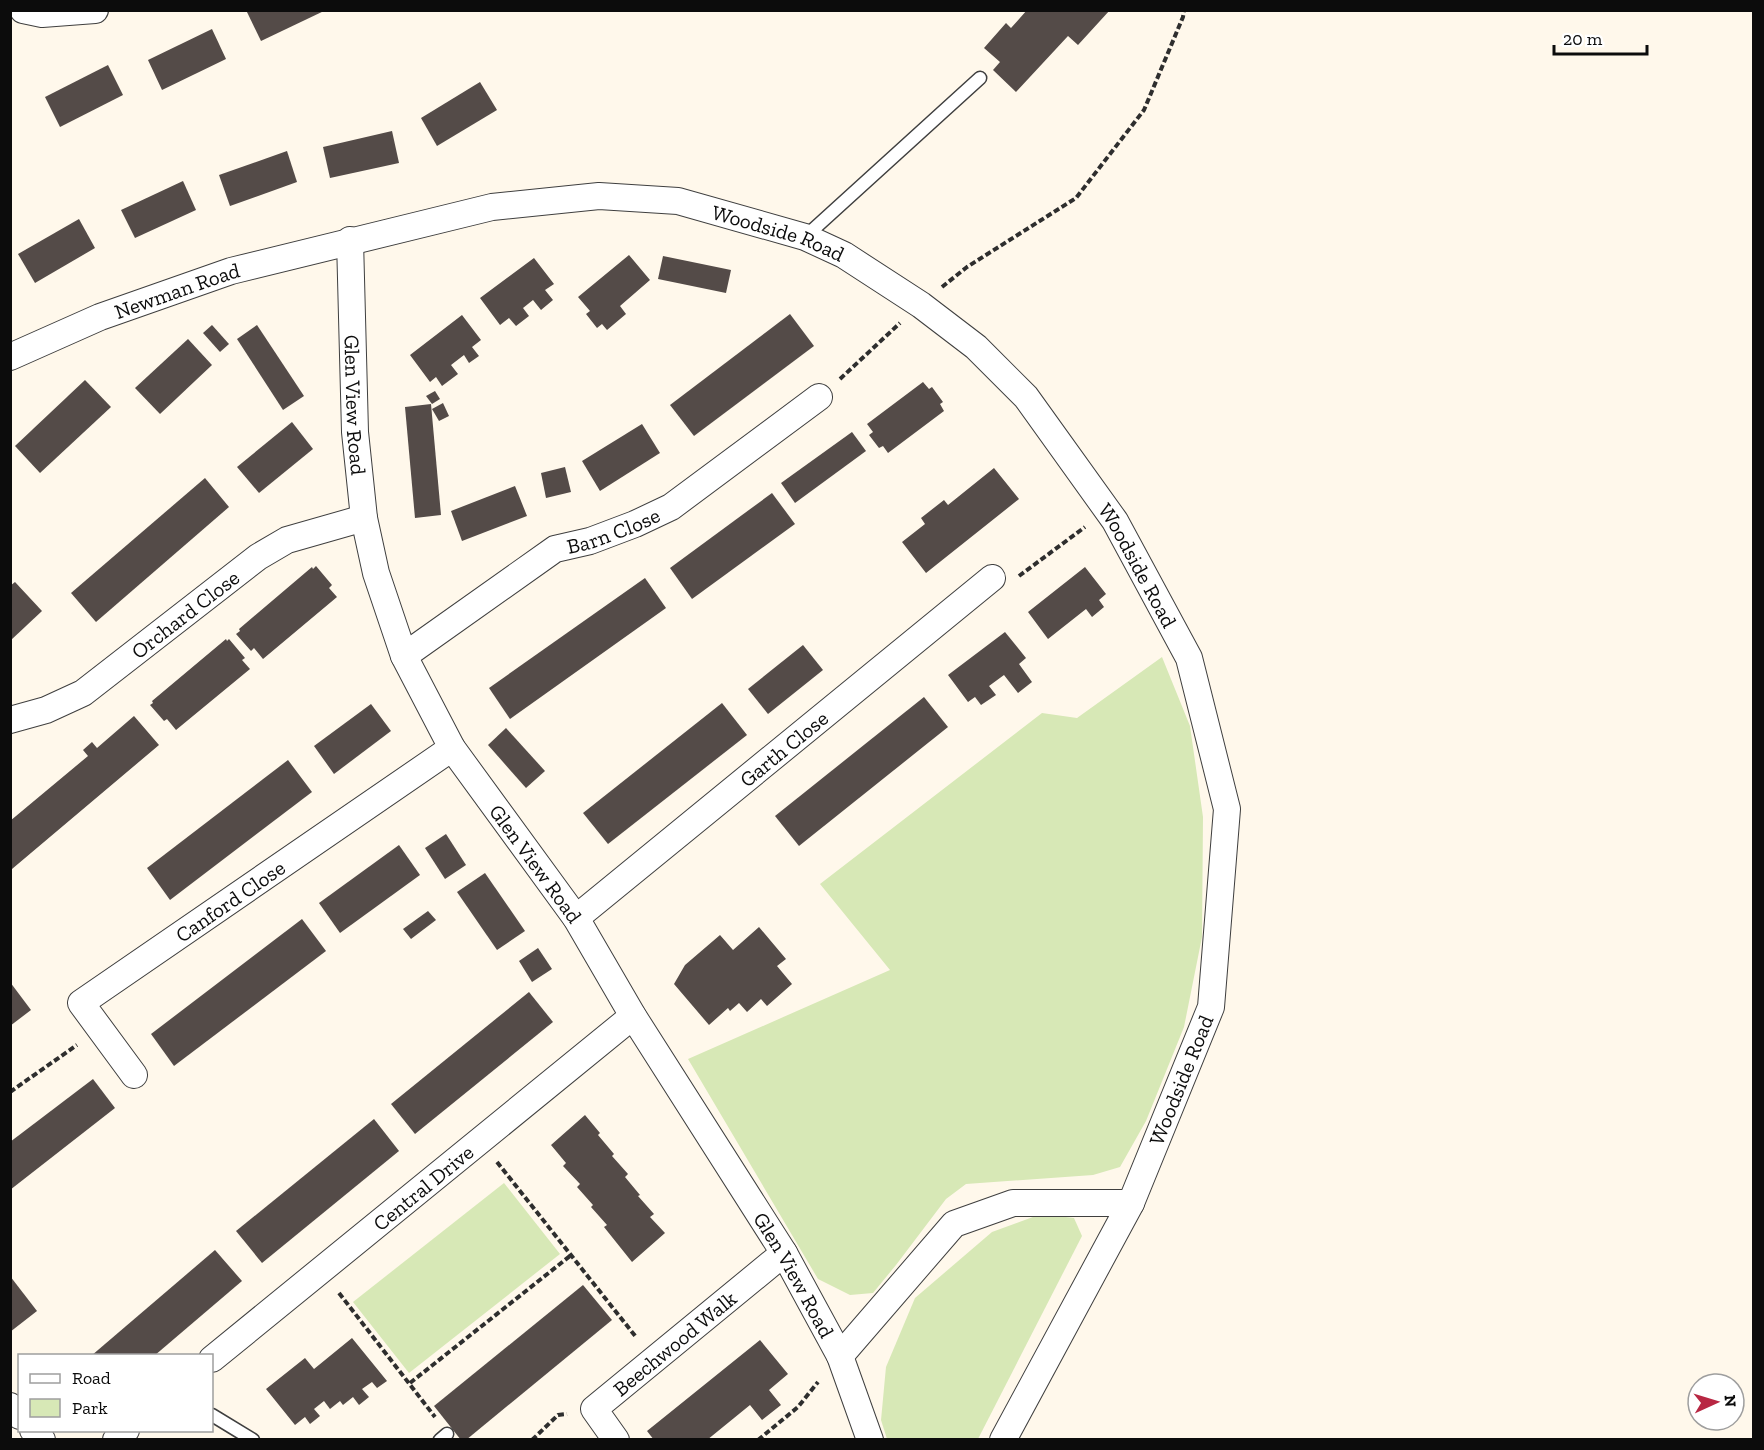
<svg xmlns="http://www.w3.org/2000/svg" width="1764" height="1450" font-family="'Zilla Slab',serif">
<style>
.green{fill:#d7e8b6}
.building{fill:#544b48}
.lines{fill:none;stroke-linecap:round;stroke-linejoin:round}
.lane-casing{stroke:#3f3f3f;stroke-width:15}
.street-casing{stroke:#3f3f3f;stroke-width:28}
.path{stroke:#2e2e2e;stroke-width:4;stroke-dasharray:6 3;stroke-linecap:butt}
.lane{stroke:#fff;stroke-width:12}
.street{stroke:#fff;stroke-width:26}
.labels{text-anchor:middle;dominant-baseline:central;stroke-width:6;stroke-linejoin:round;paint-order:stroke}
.street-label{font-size:21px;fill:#0c0c0c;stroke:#fff}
</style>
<rect width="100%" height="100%" fill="#fff8eb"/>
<g class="green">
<path d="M1162,657L1190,726L1203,817L1202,937L1184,1027L1146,1121L1120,1167L1093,1175L966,1184L946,1199L896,1265L873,1293L850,1295L818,1279L688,1059L890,970L820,884L1042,713L1077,718Z"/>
<path d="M504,1183L560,1254L409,1373L353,1302Z"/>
<path d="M1041,1214L1074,1218L1082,1236L978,1439H887L881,1420L886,1367L915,1298L992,1232Z"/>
</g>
<g class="building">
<path d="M246,10H326L261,41Z"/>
<path d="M1027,10H1110L1078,45L1068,36L1016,92L993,70L1000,62L984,48L1006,23L1011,28Z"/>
<path d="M212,29L226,59L162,90L148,60Z"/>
<path d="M108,65L123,95L60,127L45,97Z"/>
<path d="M480,82L497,110L437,146L421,118Z"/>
<path d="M392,131L399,163L330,178L323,147Z"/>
<path d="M287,151L297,182L230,206L219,175Z"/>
<path d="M183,181L196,210L135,238L121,210Z"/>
<path d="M79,219L95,248L35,283L18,254Z"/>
<path d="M629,255L650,280L620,306L626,314L607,330L602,324L597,328L586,314L590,311L578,297Z"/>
<path d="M663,256L731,270L726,293L658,279Z"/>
<path d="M534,258L554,284L545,290L553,300L541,310L533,300L523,308L529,316L516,326L509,318L500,325L480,298Z"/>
<path d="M790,314L814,346L694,436L670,405Z"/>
<path d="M462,315L481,340L472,347L479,356L469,363L464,355L451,365L458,374L442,386L436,377L430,382L410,355Z"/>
<path d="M212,325L229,344L220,352L203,333Z"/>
<path d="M257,325L304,396L283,410L237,339Z"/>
<path d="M188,339L212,365L160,414L135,388Z"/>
<path d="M85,380L111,407L40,473L15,446Z"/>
<path d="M923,382L929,389L932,387L943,402L940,404L944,411L888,453L883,446L879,448L869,435L873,432L867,424Z"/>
<path d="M435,391L440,399L432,404L426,396Z"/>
<path d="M443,403L449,416L439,421L432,409Z"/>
<path d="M431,404L441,515L415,518L405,407Z"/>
<path d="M292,422L313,449L259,493L237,467Z"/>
<path d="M642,424L660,453L600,491L582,461Z"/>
<path d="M852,432L866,451L795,503L781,483Z"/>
<path d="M565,467L571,492L546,498L541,473Z"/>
<path d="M994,468L1019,499L926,573L902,542L925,524L921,518L944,500L948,505Z"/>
<path d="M205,478L229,507L96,622L71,593Z"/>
<path d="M515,486L527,516L462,541L451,511Z"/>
<path d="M772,493L795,524L692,599L670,568Z"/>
<path d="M316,566L332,585L329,588L337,597L263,659L254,648L251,651L236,634L240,631L239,629L312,567L313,569Z"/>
<path d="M1085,567L1106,594L1099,600L1104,607L1092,617L1086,609L1048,639L1028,612Z"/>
<path d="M645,578L666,608L510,719L489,688Z"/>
<path d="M15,582L42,611L10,641V586Z"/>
<path d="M1005,632L1026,658L1019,664L1032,682L1018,693L1004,675L989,686L996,695L981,705L975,697L968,702L948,675Z"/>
<path d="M226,639L227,641L229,639L245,658L242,660L250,669L176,730L167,719L164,721L150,705L153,703L152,701Z"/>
<path d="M803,645L823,670L768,714L748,689Z"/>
<path d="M924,697L948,727L799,846L775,816Z"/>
<path d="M722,703L747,735L608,844L583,813Z"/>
<path d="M371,704L391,731L334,774L314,746Z"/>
<path d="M134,716L159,745L12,869L10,821L88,756L83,750L92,742L97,748Z"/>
<path d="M506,728L545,771L526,788L488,745Z"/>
<path d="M288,760L312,792L170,900L147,868Z"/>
<path d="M446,834L466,865L445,879L425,848Z"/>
<path d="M399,845L420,875L340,933L319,903Z"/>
<path d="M485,873L525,931L497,950L457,892Z"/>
<path d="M428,911L436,920L411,939L403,929Z"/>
<path d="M302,919L326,951L174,1066L151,1034Z"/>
<path d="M759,927L786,959L777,966L792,984L767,1006L761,999L747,1012L739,1003L730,1011L728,1008L709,1025L674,984L685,965L720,935L733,950Z"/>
<path d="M538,948L552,969L532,982L519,961Z"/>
<path d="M10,982L31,1010L10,1026Z"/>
<path d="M529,992L553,1022L415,1134L391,1104Z"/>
<path d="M93,1079L115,1108L10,1190V1142Z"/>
<path d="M585,1115L600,1133L598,1135L614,1154L612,1156L628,1174L625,1177L640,1195L638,1196L654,1214L650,1217L665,1233L632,1262L604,1227L607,1225L591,1207L593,1205L577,1187L580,1184L563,1166L566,1163L551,1145Z"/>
<path d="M374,1119L399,1151L262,1263L236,1231Z"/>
<path d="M215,1250L242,1281L154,1356H91Z"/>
<path d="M10,1276L37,1311L10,1332Z"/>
<path d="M583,1285L612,1320L466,1440H461L434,1406Z"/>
<path d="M352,1338L387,1381L377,1388L372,1382L362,1389L369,1397L359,1405L353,1397L343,1405L340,1401L330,1409L324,1401L314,1409L320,1416L310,1424L305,1417L295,1425L266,1389L305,1358L314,1369Z"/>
<path d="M760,1340L788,1374L769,1390L781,1405L762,1420L750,1405L707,1440H654L647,1431Z"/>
</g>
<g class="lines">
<defs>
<g id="lane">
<path d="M805,237L980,78"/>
<path d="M212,1415L253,1440"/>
<path d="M440,1440L447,1434"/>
</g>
<g id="street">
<path d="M23,10L42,14L95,10"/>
<path id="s1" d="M350,240L355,432L364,518L376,573L404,656L452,748L576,918L633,1016L784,1253L840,1356L870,1440"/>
<path id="s2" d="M10,357L100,317L231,271L492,207L599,196L678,201L805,237L844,255L921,305L976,347L1026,397L1115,521L1189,658L1227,809L1211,1007L1131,1203L1003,1440"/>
<path id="s3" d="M404,656L555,549L590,541L635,524L671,507L819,397"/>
<path id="s4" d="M10,720L46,710L83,693L258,557L287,540L364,518"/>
<path id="s5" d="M576,918L992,578"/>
<path id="s6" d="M134,1075L81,1003L452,748"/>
<path d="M840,1356L954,1224L1013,1203H1131"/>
<path id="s7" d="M212,1359L633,1016"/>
<path d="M10,1406L20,1416"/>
<path d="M33,1430L42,1440"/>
<path d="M116,1440L126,1430"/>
<path id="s8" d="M616,1440L594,1409L784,1253"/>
</g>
</defs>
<use href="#lane" class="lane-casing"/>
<use href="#street" class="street-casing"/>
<g class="path">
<path d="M942,287L967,267L1076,198L1144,110L1183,17L1184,10"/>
<path d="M840,379L900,323"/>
<path d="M1019,576L1085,527"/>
<path d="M10,1092L77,1045"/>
<path d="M497,1162L636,1337"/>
<path d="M339,1293L435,1417"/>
<path d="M410,1383L570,1256"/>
<path d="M532,1440L558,1415L567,1414"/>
<path d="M758,1440L798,1407L818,1382"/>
</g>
<use href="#lane" class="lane"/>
<use href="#street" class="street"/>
</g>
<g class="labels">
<g class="street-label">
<text stroke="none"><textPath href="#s2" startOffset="798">Woodside Road</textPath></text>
<text stroke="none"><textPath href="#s2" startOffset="180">Newman Road</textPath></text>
<text stroke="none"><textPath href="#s1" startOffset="165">Glen View Road</textPath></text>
<text stroke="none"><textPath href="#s3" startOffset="246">Barn Close</textPath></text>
<text stroke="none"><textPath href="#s2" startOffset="1302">Woodside Road</textPath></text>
<text stroke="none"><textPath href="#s4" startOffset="207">Orchard Close</textPath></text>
<text stroke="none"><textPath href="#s5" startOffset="268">Garth Close</textPath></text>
<text stroke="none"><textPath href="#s1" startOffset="669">Glen View Road</textPath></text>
<text stroke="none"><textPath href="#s6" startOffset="270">Canford Close</textPath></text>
<text transform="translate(1181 1080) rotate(-68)">Woodside Road</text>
<text stroke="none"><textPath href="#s7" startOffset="272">Central Drive</textPath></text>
<text stroke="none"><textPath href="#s1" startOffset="1155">Glen View Road</textPath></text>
<text stroke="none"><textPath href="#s8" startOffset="142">Beechwood Walk</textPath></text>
</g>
</g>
<rect width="1764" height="1450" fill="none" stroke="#0c0c0c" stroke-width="24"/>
<rect x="18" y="1354" width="195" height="78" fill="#ffffff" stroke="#9e9e9e" stroke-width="1.5"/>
<rect x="30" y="1374" width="30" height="9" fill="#ffffff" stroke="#9e9e9e" stroke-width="1.5"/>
<text x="72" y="1384" font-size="18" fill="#0c0c0c">Road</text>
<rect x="30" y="1399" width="30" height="18" fill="#d7e8b6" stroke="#9e9e9e" stroke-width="1.5"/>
<text x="72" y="1414" font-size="18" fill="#0c0c0c">Park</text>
<g transform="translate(1716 1402) rotate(86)"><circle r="28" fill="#ffffff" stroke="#9e9e9e" stroke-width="1.5"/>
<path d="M0-4.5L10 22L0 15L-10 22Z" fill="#b82743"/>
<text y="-9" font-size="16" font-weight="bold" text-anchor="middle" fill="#0c0c0c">N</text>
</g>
<path d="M1554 45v9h93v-9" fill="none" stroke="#0c0c0c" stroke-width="3"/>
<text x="1563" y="45" font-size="18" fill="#0c0c0c" stroke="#ffffff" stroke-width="4.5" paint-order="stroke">20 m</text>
</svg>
